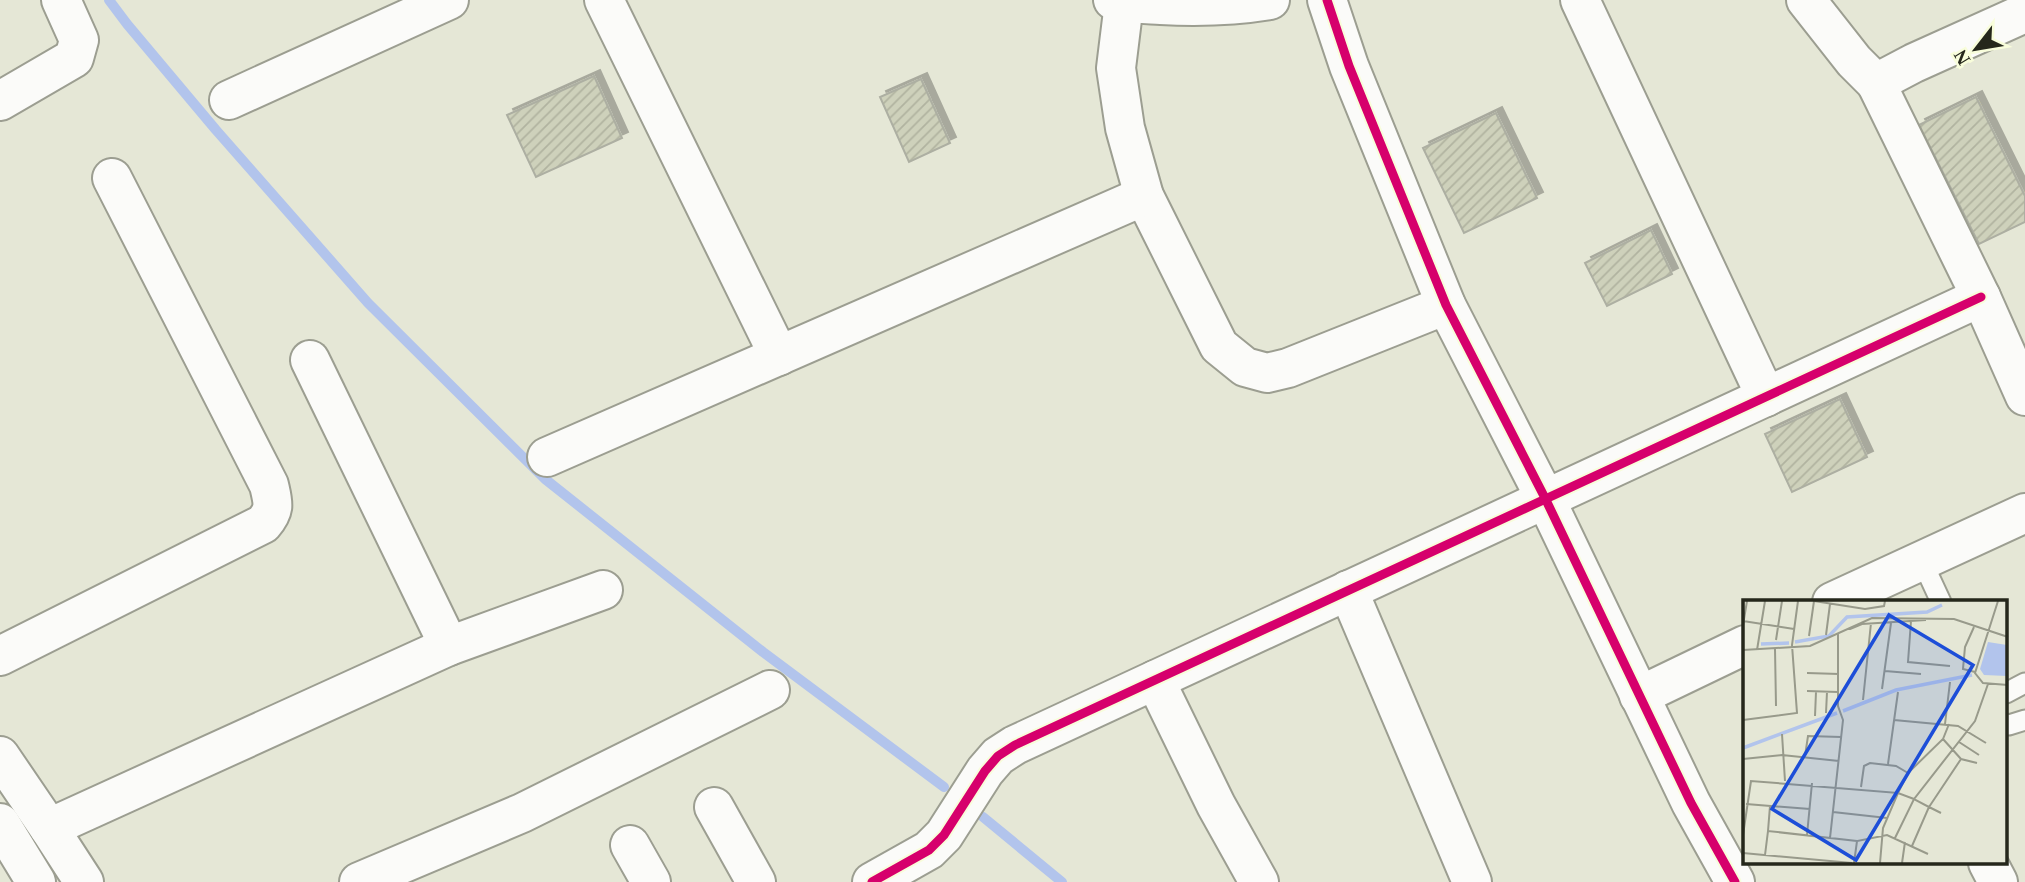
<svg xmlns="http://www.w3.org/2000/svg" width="2025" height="882" font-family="Georgia,serif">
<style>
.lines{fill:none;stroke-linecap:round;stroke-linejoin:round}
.stream{stroke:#b2c4ec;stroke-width:10}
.building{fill:url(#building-hatch);stroke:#adafa2;stroke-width:2;filter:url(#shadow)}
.lane-casing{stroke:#9c9e91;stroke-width:23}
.street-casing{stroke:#9c9e91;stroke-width:42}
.lane{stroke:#fbfbf9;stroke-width:19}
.street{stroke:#fbfbf9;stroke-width:38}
.cycleway-casing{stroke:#f8fddb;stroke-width:13}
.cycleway{stroke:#d6006c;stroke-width:9}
.inset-river{fill:none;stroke:#b2c4ec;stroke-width:3.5}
.inset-road{fill:none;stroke:#989a8b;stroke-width:2}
.view{fill:#1d4ed8;fill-opacity:0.15;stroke:#1d4ed8;stroke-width:3.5}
.inset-edge{fill:none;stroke:#25271b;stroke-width:3.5}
</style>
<defs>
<pattern id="building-hatch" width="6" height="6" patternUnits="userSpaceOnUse" patternTransform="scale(1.75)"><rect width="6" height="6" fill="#ced1bb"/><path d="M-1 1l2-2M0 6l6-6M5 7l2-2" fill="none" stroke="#b1b3a0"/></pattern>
<filter id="shadow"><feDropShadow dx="6" dy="-6" stdDeviation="0" flood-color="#0004"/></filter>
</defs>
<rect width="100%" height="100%" fill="#e5e7d6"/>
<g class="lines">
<g class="stream">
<path d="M109,0L127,24L216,130L368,303L545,479L763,652L944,787"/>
<path d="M983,817L1062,882"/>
</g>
</g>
<g class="building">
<path d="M594,76L622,138L536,177L507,115Z"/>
<path d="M921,79L950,143L909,162L880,97Z"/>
<path d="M1976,97L2025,196V222L1979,244L1919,125Z"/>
<path d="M1496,113L1537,198L1464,233L1423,148Z"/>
<path d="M1651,230L1672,274L1607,306L1585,263Z"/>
<path d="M1840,399L1867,457L1792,492L1765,434Z"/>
</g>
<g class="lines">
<defs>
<g id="lane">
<path d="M1922,561L1941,602"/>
<path d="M2006,693L2025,683"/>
<path d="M2006,724L2009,725L2025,720"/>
</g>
<g id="street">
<path d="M604,0L779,356"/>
<path d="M1113,0C1129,4 1145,4 1161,5C1198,7 1234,6 1270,0"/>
<path d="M1327,0L1349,66L1446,305L1545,498L1691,803L1735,882"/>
<path d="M1580,0L1766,397"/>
<path d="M1806,0L1854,61L1876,83L1914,63L2025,13"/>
<path d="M1124,3L1116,68L1125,128L1144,196L1219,346L1245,367L1267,373L1288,368L1446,305"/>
<path d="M1876,83L1981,297L2025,396"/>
<path d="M229,100L449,0"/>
<path d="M0,101L74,58L79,40L61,0"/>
<path d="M310,360L449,646"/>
<path d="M547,457L1144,196"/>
<path d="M1348,590L1472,882"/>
<path d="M1832,602L2025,513"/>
<path d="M0,656L263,524C276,509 273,503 269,485L112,178"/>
<path d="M1155,680L1216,805L1259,882"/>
<path d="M1639,696L1745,645"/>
<path d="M0,756L49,828L84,882"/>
<path d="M714,807L756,882"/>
<path d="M0,823L36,882"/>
<path d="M49,828L449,646L603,590"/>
<path d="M630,845L651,882"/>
<path d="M1988,863L1998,882"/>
<path d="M359,882L522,813L770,690"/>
<path d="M872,882L929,850L944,835L985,771L998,756L1015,745L1981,297"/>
</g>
</defs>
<use href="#lane" class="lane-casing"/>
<use href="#street" class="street-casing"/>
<use href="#lane" class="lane"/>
<use href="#street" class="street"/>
<defs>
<g id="cycleway">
<path d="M1327,0L1349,66L1446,305L1545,498L1691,803L1735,882"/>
<path d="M872,882L929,850L944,835L985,771L998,756L1015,745L1981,297"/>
</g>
</defs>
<use href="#cycleway" class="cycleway-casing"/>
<use href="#cycleway" class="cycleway"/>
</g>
<g transform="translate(1743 600)">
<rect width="264" height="264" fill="#e5e7d6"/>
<path d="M245,42L264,45V76L241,75L237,69Z" fill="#b2c4ec"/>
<path class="inset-river" d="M52,42L86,36L104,17L184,12L199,5M18,44L46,43M100,111L153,90L229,75M0,148L94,113"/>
<path class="inset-road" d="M71,1L122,9L141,6L142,1M255,1L232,73L240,83L265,85M0,21L51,29M168,21L165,62L207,66M0,25L4,1M231,27L222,47L220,69L232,72M107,29L119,24L183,20M83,35L87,4M66,36L71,1M33,40L39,1M32,49L33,106M0,50L67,46L129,18L211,19L265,37M14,50L22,1M142,71L178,74M64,73L96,74M139,89L148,23M64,91L95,92M120,100L128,23M83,113L84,92M72,116L73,92M0,120L54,113L49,45L55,1M151,120L215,126L243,143M202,124L207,82M39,134L42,181M200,139L218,159L234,163M216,142L236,155M62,156L65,136L98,137M0,159L39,155L96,161M145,164L155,92M118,187L121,166L127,163L153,166L165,173M3,204L67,209M90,212L144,218M198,213L186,207L218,159M25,231L27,206M0,235L8,181L155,193L165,173L200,139L206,124M64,235L69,183M87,238L100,120L95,106V34M152,238L171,199L186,207L169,246M0,253L109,263M22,255L25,231L114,241M111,263L114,241L144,235L185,254M137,263L140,228L155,193L171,199L232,121L245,84M159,263L162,242"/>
<path class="view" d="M146,15L230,65L113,260L29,209Z"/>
<rect width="264" height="264" class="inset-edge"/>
</g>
<g transform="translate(1976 49) rotate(239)" stroke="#f8fddb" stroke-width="5" paint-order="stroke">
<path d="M0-5L12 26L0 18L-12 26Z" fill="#25271b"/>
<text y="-10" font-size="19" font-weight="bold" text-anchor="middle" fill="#25271b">N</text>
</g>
</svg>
